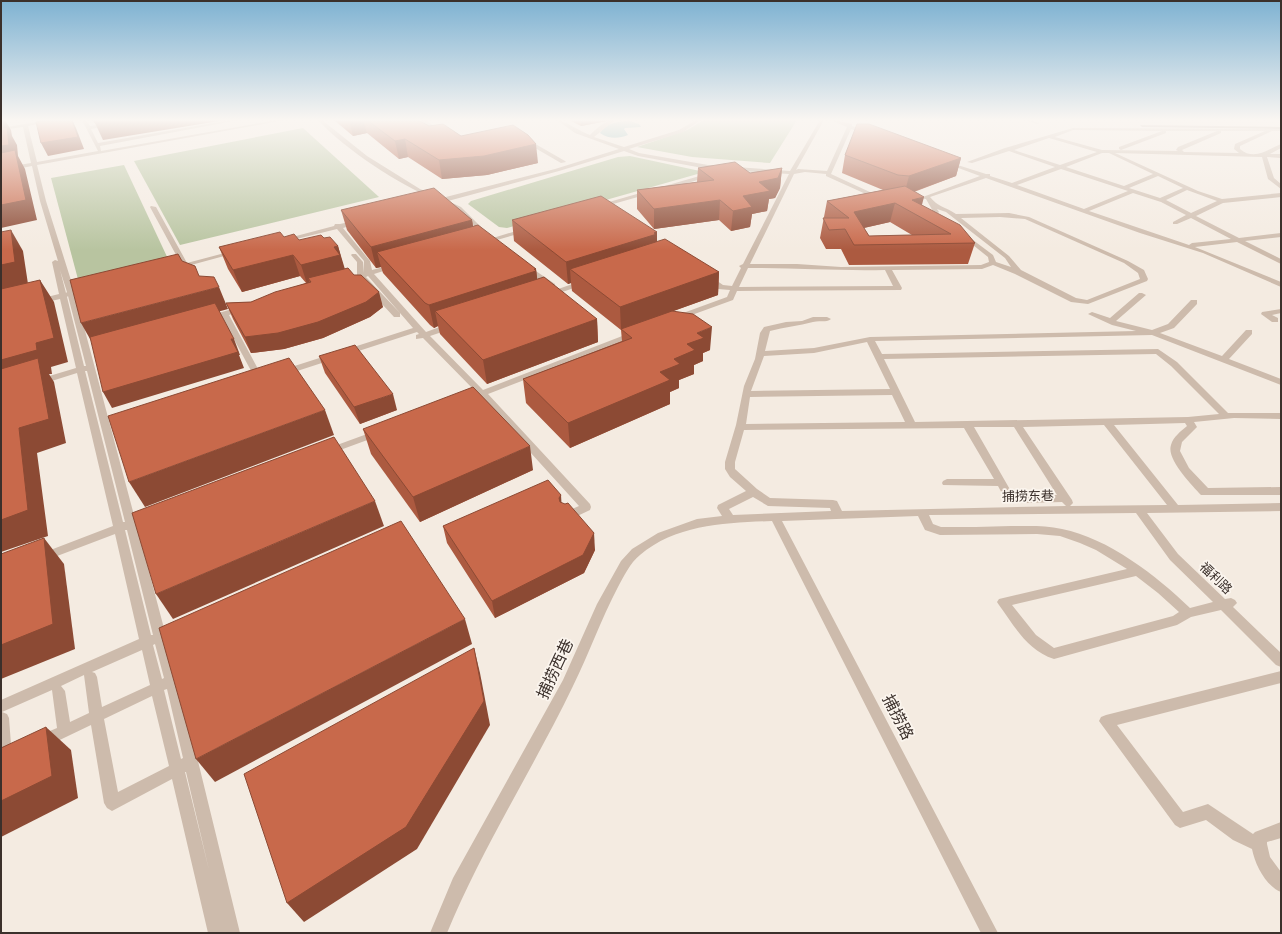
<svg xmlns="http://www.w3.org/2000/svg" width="1282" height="934" font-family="Arial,'Noto Sans SC',sans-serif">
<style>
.green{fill:#b8c4a0}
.water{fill:#7fb0b2}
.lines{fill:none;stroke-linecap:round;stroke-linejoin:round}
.street{fill:#cdbbac;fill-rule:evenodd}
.secondary{fill:#a18a7d;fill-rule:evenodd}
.wall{fill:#ac5a40;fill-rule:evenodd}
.shaded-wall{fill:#8c4a34}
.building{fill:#c8694b;stroke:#8c4a34;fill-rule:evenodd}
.labels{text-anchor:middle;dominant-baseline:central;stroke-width:3.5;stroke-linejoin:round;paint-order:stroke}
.street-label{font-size:13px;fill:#3b302b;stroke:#fbf5ee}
.near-street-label{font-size:16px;fill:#3b302b;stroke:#fbf5ee}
</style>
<rect width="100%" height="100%" fill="#f4ebe1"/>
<g class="green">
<path d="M704,120H797L770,163L692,157L637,147L687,130Z"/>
<path d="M303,128L379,197L180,245L134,161Z"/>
<path d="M630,156L700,171L701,173L507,228L499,227L468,204L471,201L618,157Z"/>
<path d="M124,165L169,261L79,283L51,178Z"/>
</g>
<path class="water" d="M630,121L639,124L641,127L625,128L624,129L628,135C618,139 609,139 600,133C606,123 618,121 630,121Z"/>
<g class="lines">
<g class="street">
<path d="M49,120H57L28,126L37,162L98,151L82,120H86L90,126L132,120H140L91,129L98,143L231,120H239L100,146L101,151L277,120H285L37,165L46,201L75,293L135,519L147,516L151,517L152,520L151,523L137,526L185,708L240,933H208L172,779L112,811L107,808L104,803L91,725L43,748L38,746L36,741L38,736L57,728L52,690L2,712L7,714L9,718L12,758L10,763L5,765L1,763V700L139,639L115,534L44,561L40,560L38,557L40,554L113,526L77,373L39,385L35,382L36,380L76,368L60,299L38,304L34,302L35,300L59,294L52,262L55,260L58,261L40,201L32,166L1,172V168L31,163L23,127L1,130V128ZM60,270L67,292L66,293ZM68,296L86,366H84L67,297ZM85,371H87L125,522H123ZM125,530H127L153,635H151ZM155,644L164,678L162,679L153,645ZM142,650L150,685L102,707L97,677L95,673L92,672ZM84,675L89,713L70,722L65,691L61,686ZM167,689L183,758L181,759L164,690ZM152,696L169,766L118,792L104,719ZM185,772H186L209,870Z"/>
<path d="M318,120H322L367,156L420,189L442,198L555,169L619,149L575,133L557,120C564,120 581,132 590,135C597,128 605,120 615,120L594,137L624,147L679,130L696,120H701L683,132L629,149L639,153L708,165L790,171L820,120H824L796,170L798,169L827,171L847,127L830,120H835L852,124V126L871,133L868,135L851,129L831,174L872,193L883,196V198L868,195L826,176V174L805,172L794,174L750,264H797L841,267L981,265L989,262L988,257L963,237V235L965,234L993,255L996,262L1011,267L1005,258L946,212L937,209L939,212L938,213H934L926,199L920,198L980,176L945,163V161L986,174H990V176L1012,183L1055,167L1009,151L972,163L967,162L1005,148L1073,128L1281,129V131H1272L1240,146V149C1254,161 1267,150 1281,144V148L1270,154H1281V158L1267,157L1274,178L1281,184V189L1268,179L1262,157L1115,153L1198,191L1222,199L1281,193V197L1223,203L1196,216L1239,238L1281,233V237L1245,241L1281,259V264L1237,242L1195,247L1281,282V287L1203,253L1140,233L986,178L930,197C938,207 946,207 956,214L1009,213L1029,217L1128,261L1144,270L1148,279L1147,281L1088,304L1071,302L1015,274L993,265L982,269L892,270L902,288L901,290L737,291L733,300L678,320L674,318L675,316L727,297L730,290L718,289L703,278L704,276H710L723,285L732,286L741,268L739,266L743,264L789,174L708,169L638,156L624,151L559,171L448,201L461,207L489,235L486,237L457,209L441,202L434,203V201L436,200C397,183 347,151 318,120ZM1073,130L1162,131L1119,147V149L1121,150L1166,133V131H1217L1178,147L1176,150L1178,151L1102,150L1055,137ZM1221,131H1265L1235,144L1234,149L1239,153L1184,152L1182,150L1221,133ZM1049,138L1097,152L1060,165L1014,150ZM1102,153H1109L1153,174L1124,186L1066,167ZM1061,169L1128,191L1084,209L1017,185ZM1158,176L1183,188L1160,198L1129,188ZM1187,190L1217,201L1191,213L1166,200ZM1133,193L1161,202L1186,215L1173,222V224H1177L1191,218L1231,239L1192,243L1189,245L1089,211ZM1000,217L1025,219L1124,263L1138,273L1140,279L1087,300L1076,298L1021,270L1009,256L961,218ZM748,268C794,268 839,271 885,270L893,286L739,287Z"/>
<path d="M420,120H425L445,133L440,134Z"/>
<path d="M1025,120H1031L1039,123L1037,124Z"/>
<path d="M525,138L565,161L566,162L561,163L523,141L522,140Z"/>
<path d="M710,173L712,174V176L606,206L603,210L598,209L602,204Z"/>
<path d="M151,206L156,207L187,263L236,250L239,252L180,268H176V266L181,264L150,207Z"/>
<path d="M358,220L360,221V223L343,228L370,261L372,270L395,264L399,266L374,274L426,332L448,324H454V328L430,336L483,390L630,333H636V337L488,394L590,504L591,507L590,510L571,519H563L562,516L563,513L579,506L480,397L467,402L464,401L463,399L476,392L423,338L416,339V335L419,334L417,332L288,374H282L281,372L282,370L413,328L368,276L366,277L400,313V317H394L359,279L347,281V277L357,275V262L351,255L352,254H356L363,262L364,273V261L337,229L284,242L281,240L334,226L335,224H340Z"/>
<path d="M526,228L528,229V231L483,244L480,242Z"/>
<path d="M527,265L555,284V288H549L525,268V266Z"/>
<path d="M581,281H587L588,283L551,296H548L544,294Z"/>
<path d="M1139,293H1142L1146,295L1116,321L1152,330L1168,324L1191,300H1197V304L1174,328L1160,333L1222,356L1246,330H1252V334L1229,359L1281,379V385L1152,335L875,341L882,354L1158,349L1177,362L1228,413H1281V419L1234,418L1194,422L1197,427L1182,442L1180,451L1189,468L1208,488L1281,487V495H1201C1192,485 1166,459 1171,445C1173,437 1181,431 1187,426L1185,423L1114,425L1178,505L1281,503V511L1147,513L1178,554L1225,599L1231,598L1235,600L1237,603L1233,607L1281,653V667L1276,665L1221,610L1191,617L1177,625L1054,659C1027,650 1015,627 999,605L997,602L999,599L1127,569L1096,550L1080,543L1060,536L1037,534L940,535L925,530L918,516L782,521L998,933H981L772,521C726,523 677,524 640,555C630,563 624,576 618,587C601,619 589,654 573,686C533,769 482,848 447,933H430L453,878L563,680L597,604L621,561L632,549L658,533L697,519L722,516L717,508L718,505L746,491L730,477L725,469V462L736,425L744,386L755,359L760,333L764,327L786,322L802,321L813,317H827L831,319C826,323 819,320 813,322C799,326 784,327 770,331L765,351L814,348L870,337L1136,331L1112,325L1088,314L1092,312L1110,318ZM867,342L890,389L751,391L764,356L814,353ZM1156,354L1171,366L1219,414L1188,417L915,422L884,359ZM892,395L905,422L746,424L750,397ZM1104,425L1167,505L1070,506L1073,503L1072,500L1023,427ZM974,427H1014L1057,495H1027L1012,493ZM964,428L994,479H947L943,481L942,483L943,485L998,486L1005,499L1027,503L1062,502L1066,506L842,511L837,501L833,500L770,498L757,489L735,469V462L744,430ZM753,497L768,506L830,508L831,511L733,515L729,509ZM1136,513L1170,560L1213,602L1190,608C1157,576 1108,538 1062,529C1045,525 1028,526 1011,526C987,527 964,527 941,527L933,524L929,515ZM1136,576L1158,593L1179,612L1173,616L1054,648L1036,635L1012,605Z"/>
<path d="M239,307H242L246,309L229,315L264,380L263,382L260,383L256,380L222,317L208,321L204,319L205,317Z"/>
<path d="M1281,309V313L1272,315L1278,318V322H1272L1261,314L1262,312Z"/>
<path d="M378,430L381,431L383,433L381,435L332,453H326L324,451L326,449Z"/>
<path d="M1281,671V683L1117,725L1183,812L1208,804L1253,834L1255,832L1281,822V838L1267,842V844L1270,857L1281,872V892C1266,886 1255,865 1252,849L1233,840L1206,820L1180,828L1175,825L1099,721L1101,717L1106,715Z"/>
</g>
<path class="secondary" d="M1140,125L1281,127V129L1142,127Z"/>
</g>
<g class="wall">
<path d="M334,120H420V121L429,126L461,136L538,163L487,175L442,179L408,157L399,159L367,133L353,136Z"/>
<path d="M569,120H612L581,126Z"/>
<path d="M845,155L961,158L956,176L914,192L922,205L975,243L968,264L849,265L841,249H826L820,238L827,201L883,190L842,173ZM890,222L912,235L869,236L864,228Z"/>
<path d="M698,168L750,173L782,168L780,188L775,198L769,199L767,211L752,214L750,227L731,231L719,220L654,229L637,209V190L697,182Z"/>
<path d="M341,210L472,220L473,226L536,269L537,279L597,319L598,342L487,384L440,334L438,326L434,328L430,325L383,273L381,267L376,268L347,230Z"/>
<path d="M512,220L657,232V242L719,272L718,295L673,311L710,350L703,353V361L694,365V374L679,380V388L670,392V404L570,448L526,403L523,379L622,341L621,330L572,291L571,283L568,284L514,241Z"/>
<path d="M324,238L338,246L344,269L383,307L370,317L323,338L284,349L251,353L233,319L226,303L251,302L306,283L300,276L242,292L228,269L219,247L299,240Z"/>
<path d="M319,356L397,410L360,424L325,373Z"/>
<path d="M363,429L533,470L420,522L371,454Z"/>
<path d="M561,495V503L595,550L584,573L495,618L447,543L443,526Z"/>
</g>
<g class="shaded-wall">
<path d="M3,120H5L11,130L12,136L17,145L18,156L25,169L37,220L1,228V146L4,128Z"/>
<path d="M72,120L76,128L84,149L48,156L41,143Z"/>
<path d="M94,120H225L103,140L95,123Z"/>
<path d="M349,120H363L367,133L353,136Z"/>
<path d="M581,120H612L581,126Z"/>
<path d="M405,139L408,157L399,159L395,141Z"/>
<path d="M536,144L538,163L487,175L442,179L439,160Z"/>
<path d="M961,158L956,176L904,195L909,176Z"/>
<path d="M782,168L780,188L775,198L769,199L767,211L752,214L750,227L731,231L733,211L743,196L759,182Z"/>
<path d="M924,197L919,216L912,200Z"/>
<path d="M720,200L719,220L654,229V209Z"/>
<path d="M895,203L890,222L850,231L854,212Z"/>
<path d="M472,220L475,240L377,252L381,267L376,268L371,247Z"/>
<path d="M11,230L23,251L28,284L1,290V265Z"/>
<path d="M657,232V253L570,269L571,283L568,284L566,262Z"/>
<path d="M338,246L347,276L311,282L308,278L311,286L308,287L301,265L334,247Z"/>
<path d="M293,255L300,276L242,292L233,270Z"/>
<path d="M536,269L539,293L435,311L438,326L434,328L429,305Z"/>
<path d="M719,272L718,295L621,330L620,307Z"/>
<path d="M40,280L54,302L68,362L51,367L52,374H49L54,382L66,443L37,453L48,536L1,552V360L36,343Z"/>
<path d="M219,287L228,309L94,346L81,323Z"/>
<path d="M379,292L383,307L370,317L323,338L284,349L251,353L245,337Z"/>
<path d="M597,319L598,342L487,384L483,360Z"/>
<path d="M712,327L710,350L703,353V361L694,365V374L679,380V388L670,392V404L570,448L568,423L660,372L687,344L697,333Z"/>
<path d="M231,339H234L240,355H239L244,368L112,408L103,392Z"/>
<path d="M393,394L397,410L360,424L354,407Z"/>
<path d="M325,410L334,435L145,507L129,482Z"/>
<path d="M530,446L533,470L420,522L413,497Z"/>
<path d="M561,495L562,512L559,498Z"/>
<path d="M375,501L384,526L173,619L156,594Z"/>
<path d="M594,533L595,550L584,573L495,618L492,601Z"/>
<path d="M44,538L64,564L75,649L1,679V645Z"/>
<path d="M465,619L472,644L215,782L196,759Z"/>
<path d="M474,648L480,673L490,725L417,849L304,922L287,903Z"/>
<path d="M46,727L71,750L78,798L1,837V801Z"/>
</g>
<g class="building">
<path d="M1,120H3L4,128L7,127L9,145L1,146Z"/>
<path d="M50,120H72L78,137L41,143L36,122Z"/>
<path d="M93,120H114L95,123Z"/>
<path d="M367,120H418L429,126L443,124L461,136L513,125L528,135L536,144L484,156L439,160L405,139L395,141Z"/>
<path d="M857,124H869L961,158L909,176L898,175L845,155Z"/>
<path d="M15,150L26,200L1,205V153Z"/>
<path d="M735,162L750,173L782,168L778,178L759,182L770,191L743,196L752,207L733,211L720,200L654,209L637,190L714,180L698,168Z"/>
<path d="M905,186L924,197L912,200L960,225L975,243L854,245L845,229L829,230L823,218H849L827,201ZM895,203L951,234L869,236L854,212Z"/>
<path d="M434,188L472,220L371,247L341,210Z"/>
<path d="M601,196L657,232L654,233L657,234L566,262L512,220Z"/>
<path d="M478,225L523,259L536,269H534L536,271L429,305L425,303L377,252Z"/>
<path d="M11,230L15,262L1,265V232Z"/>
<path d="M280,232L284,237L294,234L299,240L321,235L324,238L330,237L338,246L334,247L340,255L301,265L293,255L233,270L219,247Z"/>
<path d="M665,239L719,272L620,307L570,269Z"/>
<path d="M178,254L182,261L195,266L199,276L214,277L219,287L81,323L70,280Z"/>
<path d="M348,268L354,275H361L379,292L366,302L318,322L278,333L245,337L226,303L251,302L275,292L311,282L308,278Z"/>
<path d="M544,277L597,319L483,360L435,311Z"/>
<path d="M40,280L54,338L36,343L37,350L1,360V289Z"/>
<path d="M215,303L234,339H231L238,352L103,392L90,337Z"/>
<path d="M672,311L693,314L712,327L697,333L704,338L687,344L695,350L674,359L680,364L660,372L670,380L568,423L523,379L632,338L621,329Z"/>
<path d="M355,345L393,394L354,407L319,356Z"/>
<path d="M38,358L49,419L19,428L28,510L1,520V369Z"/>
<path d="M289,358L325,410L129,482L108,416Z"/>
<path d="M473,387L530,446L413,497L363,429Z"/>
<path d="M334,437L375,501L156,594L132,513Z"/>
<path d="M548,480L561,495L559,498L560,502L565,504L568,503L594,533L583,555L492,601L443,526Z"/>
<path d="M401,521L465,619L196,759L159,628Z"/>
<path d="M44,538L53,624L1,645V554Z"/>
<path d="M474,648L484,701L406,827L287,903L244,774Z"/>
<path d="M46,727L52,776L1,801V748Z"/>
</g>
<linearGradient id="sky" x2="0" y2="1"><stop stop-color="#7eb2d2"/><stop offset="0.48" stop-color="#faf6f2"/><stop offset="1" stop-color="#faf6f2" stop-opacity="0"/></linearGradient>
<rect width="1282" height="250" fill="url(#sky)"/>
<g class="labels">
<g class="street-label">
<text transform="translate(1028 496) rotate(-1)">捕捞东巷</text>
<text transform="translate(1216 578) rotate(44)">福利路</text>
</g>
<g class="near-street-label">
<text transform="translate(555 669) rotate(-65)">捕捞西巷</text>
<text transform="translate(898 717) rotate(63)">捕捞路</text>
</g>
</g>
<rect width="1282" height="934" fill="none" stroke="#3b302b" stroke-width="4"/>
</svg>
